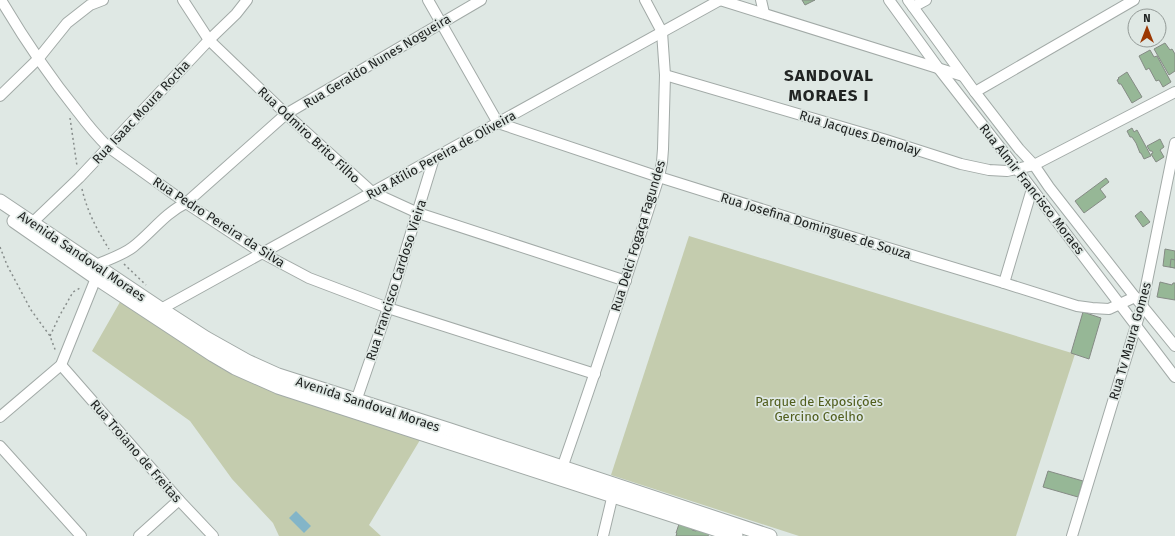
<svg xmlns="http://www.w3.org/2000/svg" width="1175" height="536" font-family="'Fira Sans',sans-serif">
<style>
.green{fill:#c4ccae}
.water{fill:#83b5c8}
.building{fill:#96b796;stroke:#858b85}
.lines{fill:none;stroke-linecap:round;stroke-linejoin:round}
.minor-casing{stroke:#a2aaa7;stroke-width:12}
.major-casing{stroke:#a2aaa7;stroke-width:15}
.path{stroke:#878d8b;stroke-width:1.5;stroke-dasharray:2 3;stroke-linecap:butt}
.minor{stroke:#fff;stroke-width:10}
.major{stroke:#fff;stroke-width:13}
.labels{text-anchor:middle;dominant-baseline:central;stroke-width:3.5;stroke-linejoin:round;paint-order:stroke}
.street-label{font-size:13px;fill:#212423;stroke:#dfe8e4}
.park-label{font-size:13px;fill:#515e1d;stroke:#dfe8e4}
.district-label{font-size:17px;font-weight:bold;letter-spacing:1px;fill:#212423;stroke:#dfe8e4}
</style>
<rect width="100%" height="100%" fill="#dfe8e4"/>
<g class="green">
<path d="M689,236L1075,354L1016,536H799L611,475Z"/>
<path d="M120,302L224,370L267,389L420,440L369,525L381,536H279L273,523L232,479L190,421L92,351Z"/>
</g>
<path class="water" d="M296,511L311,526L304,533L289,518Z"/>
<g class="building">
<path d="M802,0H815L805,5Z"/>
<path d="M1165,43L1170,50L1172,49L1175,54V71L1169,75L1154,49Z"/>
<path d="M1150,50L1154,57L1157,56L1171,82L1163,87L1159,80L1156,81L1149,68L1146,70L1139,56Z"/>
<path d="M1127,72L1142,97L1132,103L1121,84H1119L1117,80L1119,79L1118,78Z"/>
<path d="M1132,128L1134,132L1137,130L1151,156L1144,159L1141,153H1140L1136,143L1132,137H1130L1127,131Z"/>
<path d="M1160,139L1164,147L1160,150L1164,157L1156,162L1151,154L1153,153L1152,151H1150L1147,146Z"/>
<path d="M1106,178L1109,182L1100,189L1106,197L1084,213L1075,201Z"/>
<path d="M1141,211L1150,222L1143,227L1135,216Z"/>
<path d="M1165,249L1175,251V268L1163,266Z"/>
<path d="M1171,259L1175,260V268L1170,267Z"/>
<path d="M1160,282L1172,285L1173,283H1175V300L1157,297Z"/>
<path d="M1083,312L1101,318L1089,359L1071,353Z"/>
<path d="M1048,471L1083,481L1078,497L1043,487Z"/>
<path d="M679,524L692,528V530L696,531V529L709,534L708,536H676L677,533H676Z"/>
</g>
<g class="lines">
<defs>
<g id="minor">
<path d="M1,0C24,39 49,76 78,112C87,124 97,136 108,147L186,203L262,253L309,278L388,308L595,374"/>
<path d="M183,0L209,40L286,114L372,192L418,213L626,281"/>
<path d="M428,0L498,123L659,177L809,224L1004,283L1077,306L1092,308L1109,309L1135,297"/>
<path d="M720,0L963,76"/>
<path d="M761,0L764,13"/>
<path d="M889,0L939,69L1017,169L1175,377"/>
<path d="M908,0L975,92L1019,149L1034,165L1049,187L1135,297L1175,346"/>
<path d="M913,7L926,0"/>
<path d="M665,75L883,139L961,164L989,170L1007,171L1034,165L1175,92"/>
<path d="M975,92L1134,0"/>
<path d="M0,96L38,59L67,23L90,5L103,0"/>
<path d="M32,223L79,178L209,40L236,14L247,0"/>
<path d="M96,265C107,260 123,255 133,247C151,233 165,213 186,203L286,114L481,0"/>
<path d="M1004,283L1032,189"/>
<path d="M161,309L720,0"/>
<path d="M61,365L179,500L213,536"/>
<path d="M356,401L388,308L434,158"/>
<path d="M0,417L61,365L96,278"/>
<path d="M0,446L81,536"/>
<path d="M562,468C596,371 628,274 659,177L662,162L663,149L665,75L662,32L645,0"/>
<path d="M139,536L179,500"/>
<path d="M603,536L614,490"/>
<path d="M1072,536L1142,306L1175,143"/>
</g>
<g id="major">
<path d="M0,201L161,309L206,338L247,361L278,375L450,430L770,536"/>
<path d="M14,221L96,278L213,355L235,368L278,387L736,536"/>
</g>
</defs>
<use href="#minor" class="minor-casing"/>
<use href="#major" class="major-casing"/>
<g class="path">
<path d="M70,118L77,166"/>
<path d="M82,189C87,211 97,230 109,249"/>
<path d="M0,247L7,265L31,310L50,336L56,352"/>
<path d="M124,264L146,285"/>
<path d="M50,336L60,315L73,292L82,287"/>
</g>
<use href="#minor" class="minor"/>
<use href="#major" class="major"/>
</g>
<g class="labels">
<g class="street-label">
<text transform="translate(377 61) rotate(-31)">Rua Geraldo Nunes Nogueira</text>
<text transform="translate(141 112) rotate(-47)">Rua Isaac Moura Rocha</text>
<text transform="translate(860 133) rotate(17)">Rua Jacques Demolay</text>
<text transform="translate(309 135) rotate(43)">Rua Odmiro Brito Filho</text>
<text transform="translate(441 155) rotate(-29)">Rua Atílio Pereira de Oliveira</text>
<text transform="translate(1032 189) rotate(52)">Rua Almir Francisco Moraes</text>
<text transform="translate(219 222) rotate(33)">Rua Pedro Pereira da Silva</text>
<text transform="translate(816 226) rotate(17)">Rua Josefina Domingues de Souza</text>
<text transform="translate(638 236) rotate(-73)">Rua Delci Fogaça Fagundes</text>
<text transform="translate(82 256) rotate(34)">Avenida Sandoval Moraes</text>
<text transform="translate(396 280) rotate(-72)">Rua Francisco Cardoso Vieira</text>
<text transform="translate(1130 341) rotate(-74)">Rua Tv Maura Gomes</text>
<text transform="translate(368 404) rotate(18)">Avenida Sandoval Moraes</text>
<text transform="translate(136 451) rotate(49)">Rua Troiano de Freitas</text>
</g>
<g class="park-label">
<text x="819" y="401">Parque de Exposições<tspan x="819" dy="15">Gercino Coelho</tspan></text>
</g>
<g class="district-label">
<text x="829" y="75">SANDOVAL<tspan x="829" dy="20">MORAES I</tspan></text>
</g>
</g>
<g transform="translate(1147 28)"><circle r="19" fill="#dfe8e4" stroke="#939a97"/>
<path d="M0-3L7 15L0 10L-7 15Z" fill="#9c3803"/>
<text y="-6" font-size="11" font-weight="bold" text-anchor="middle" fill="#212423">N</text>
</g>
</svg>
